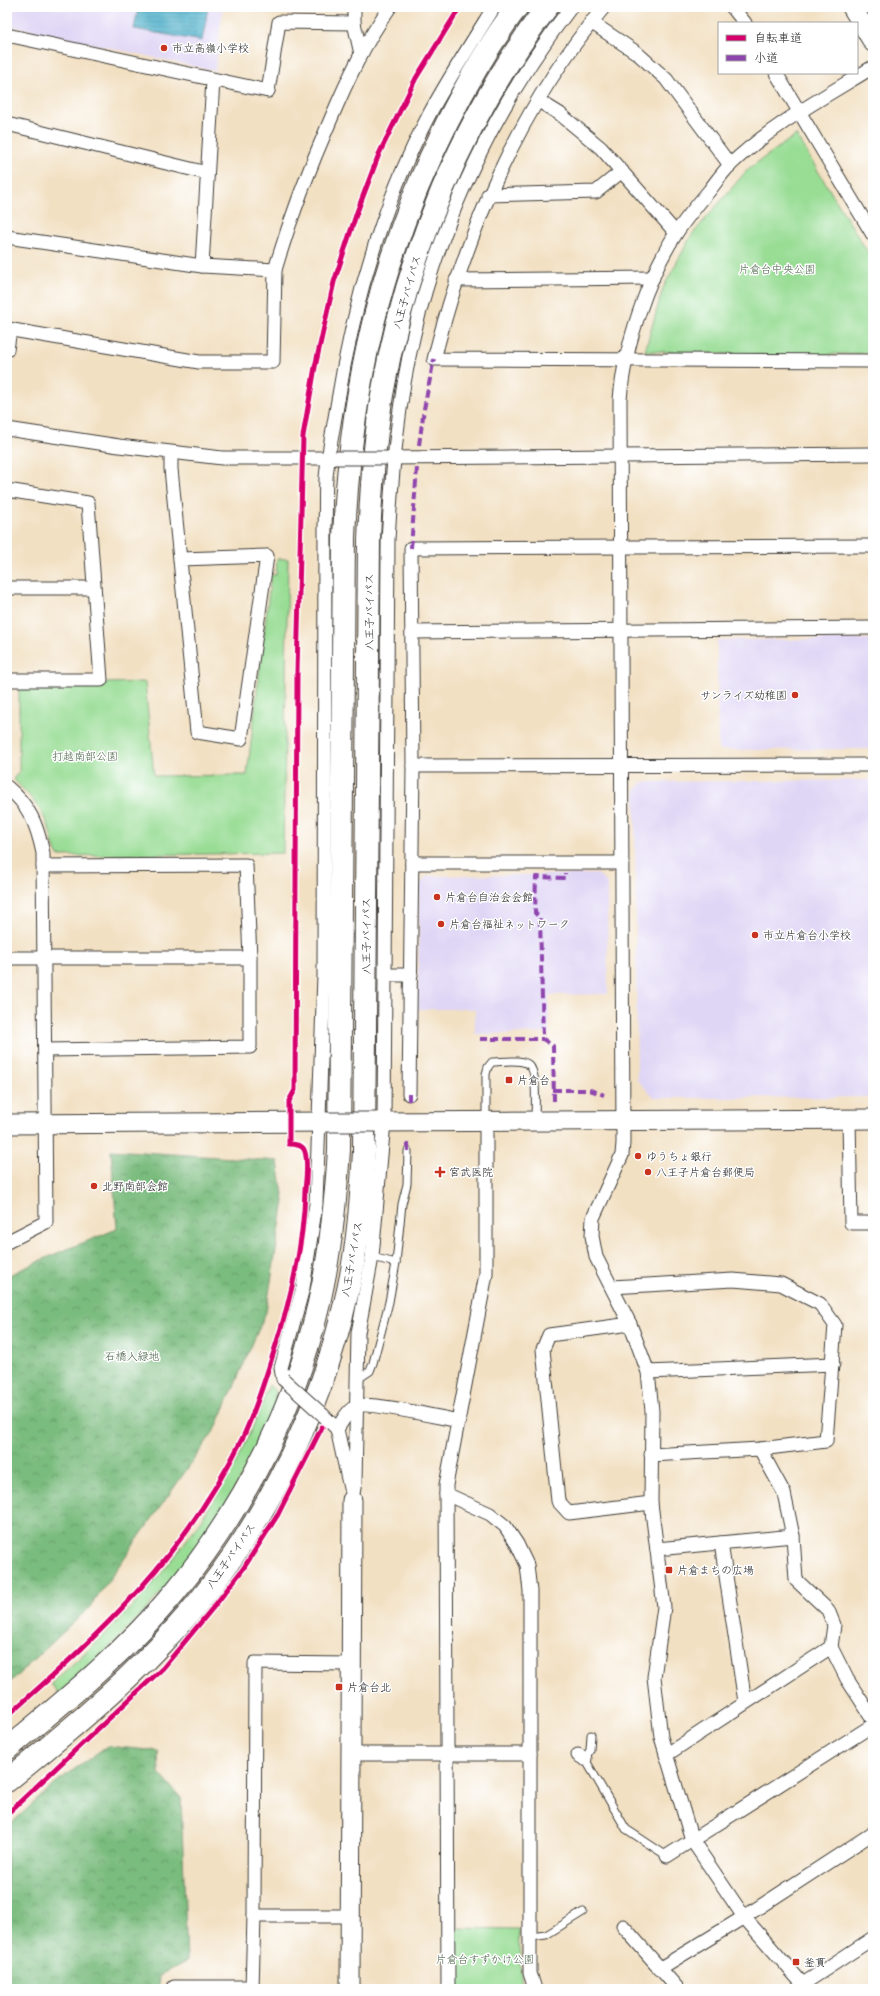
<svg xmlns="http://www.w3.org/2000/svg" width="880" height="1996" font-family="'Balsamiq Sans','Klee One',sans-serif">
<style>
.built{fill:#dfd5f5}
.green{fill:#99dd95;stroke:#5a7c58}
.forest{fill:url(#forest-crowns);stroke:#4b6c4d}
.water{fill:url(#water-rules);stroke:#346674}
.lines{fill:none;stroke-linecap:round;stroke-linejoin:round}
.lane-casing{stroke:#3c3935;stroke-width:9}
.street-casing{stroke:#3c3935;stroke-width:15}
.secondary-casing{stroke:#3c3935;stroke-width:21}
.highway-casing{stroke:#3c3935;stroke-width:24}
.lane{stroke:#fff;stroke-width:7}
.street{stroke:#fff;stroke-width:13}
.secondary{stroke:#fff;stroke-width:19}
.highway{stroke:#fff;stroke-width:22}
.street-bridge-casing{stroke:#3c3935;stroke-width:15;stroke-linecap:butt}
.secondary-bridge-casing{stroke:#3c3935;stroke-width:21;stroke-linecap:butt}
.street-bridge{stroke:#fff;stroke-width:13}
.secondary-bridge{stroke:#fff;stroke-width:19}
.quiet{stroke:#8e44ad;stroke-width:4;stroke-dasharray:8 4;stroke-linecap:butt}
.cycleway-casing{stroke:#fff;stroke-width:8}
.cycleway{stroke:#d6006c;stroke-width:5}
.poi-dot{fill:#c8321e;stroke:#fff;stroke-width:1.5}
.labels{text-anchor:middle;dominant-baseline:central;stroke-width:3;stroke-linejoin:round;paint-order:stroke}
.poi-label{font-size:11px;fill:#1c1c1c;stroke:#fff;text-anchor:start}
.park-label{font-size:11px;fill:#486046;stroke:#fff}
.street-label{font-size:11px;fill:#1c1c1c;stroke:#fff}
</style>
<defs>
<pattern id="forest-crowns" width="20" height="18" patternUnits="userSpaceOnUse"><rect width="20" height="18" fill="#7abc7e"/><path d="M2 6a3 3 0 1 1 6 0M12 15a3 3 0 1 1 6 0" fill="none" stroke="#639866"/></pattern>
<pattern id="water-rules" width="6" height="5" patternUnits="userSpaceOnUse"><rect width="6" height="5" fill="#4bb0cb"/><path d="M0 2.5h6" fill="none" stroke="#3e8ea4"/></pattern>
</defs>
<rect width="100%" height="100%" fill="#fff"/>
<filter id="ink" filterUnits="userSpaceOnUse"><feTurbulence type="fractalNoise" baseFrequency=".025" numOctaves="2"/><feDisplacementMap in="SourceGraphic" scale="8" xChannelSelector="R" yChannelSelector="G"/><feConvolveMatrix kernelMatrix="1 2 1 2 8 2 1 2 1" color-interpolation-filters="sRGB"/></filter>
<filter id="wash" filterUnits="userSpaceOnUse"><feTurbulence type="fractalNoise" baseFrequency=".012" numOctaves="4" result="noise"/><feDisplacementMap in="SourceGraphic" scale="16" xChannelSelector="R" yChannelSelector="G"/><feGaussianBlur stdDeviation="0.9" result="paint"/><feColorMatrix in="noise" values="0 0 0 0 0 0 0 0 0 0 0 0 0 0 0 0 0 1.4 0 .05"/><feComposite in="paint" operator="in"/></filter>
<g filter="url(#wash)">
<rect width="100%" height="100%" fill="#f2e0c2"/>
<g class="built">
<path d="M7,7H223L215,71L7,25Z"/>
<path d="M873,639V749L718,750L717,640Z"/>
<path d="M873,780V1097L655,1098L637,1080L635,791L642,782Z"/>
<path d="M598,874L607,883L608,994L549,995V1033L475,1034V1009H418L419,886L427,876Z"/>
</g>
<g class="green">
<path d="M796,135L873,261V353L780,356L645,351L663,288L691,236L748,169Z"/>
<path d="M277,559H288L283,853L58,856C52,846 52,834 47,823C39,805 27,793 13,779L19,772V685L145,682L154,776L247,775L271,575H276Z"/>
<path d="M269,1385L276,1392L275,1395L278,1396C249,1478 197,1555 138,1618C114,1645 86,1669 59,1694L51,1684C77,1660 104,1636 128,1611C188,1547 241,1468 269,1385Z"/>
<path d="M449,1928L518,1929L522,1989H449Z"/>
</g>
<g class="forest">
<path d="M111,1150L278,1161L284,1201L266,1312L216,1428L89,1608L7,1685V1276L55,1254L117,1229Z"/>
<path d="M107,1746L158,1751L159,1773L181,1798L187,1961L159,1976L158,1989H7V1827L58,1781Z"/>
</g>
<path class="water" d="M138,7L208,8L202,41L134,29Z"/>
</g>
<g filter="url(#ink)">
<g class="lines">
<defs>
<g id="lane">
<path d="M486,1121V1074L488,1067L492,1062C502,1062 522,1058 529,1065C538,1072 535,1108 535,1120"/>
<path d="M372,1257L396,1263"/>
<path d="M358,1379L370,1371L373,1363L389,1302L396,1263L402,1204L407,1184L408,1151"/>
<path d="M591,1735L590,1750L585,1759L626,1829L667,1856"/>
<path d="M530,1937L546,1935L583,1912"/>
</g>
<g id="street">
<path d="M354,7V23L361,54"/>
<path d="M604,7C518,109 467,231 434,359L873,361"/>
<path d="M732,7L745,23"/>
<path d="M591,22L637,53L666,79L730,165"/>
<path d="M7,35L268,91L279,22L354,23"/>
<path d="M776,73L873,235"/>
<path d="M539,101L560,114L601,148L676,233"/>
<path d="M7,124L207,173"/>
<path d="M488,195L596,192L622,171"/>
<path d="M7,237L202,266L275,270C290,219 309,169 330,121C347,81 365,42 390,7"/>
<path d="M202,266L213,80"/>
<path d="M456,280L653,278"/>
<path d="M7,329L199,362H273L275,270"/>
<path d="M7,350L10,329"/>
<path d="M7,429L119,446L222,458H335"/>
<path d="M171,454V469L197,732L241,739L267,556L181,559"/>
<path d="M387,458L873,454"/>
<path d="M7,490L88,503L101,680H7"/>
<path d="M7,588H94"/>
<path d="M412,632L873,628"/>
<path d="M413,766L873,765"/>
<path d="M7,787C30,806 37,825 43,853L46,1222L7,1242"/>
<path d="M412,863H622"/>
<path d="M43,866L246,865L250,958V1047L45,1050"/>
<path d="M7,958H250"/>
<path d="M386,975H411"/>
<path d="M409,1094L413,766L411,548L873,546"/>
<path d="M849,1120L851,1223H873"/>
<path d="M612,1287L733,1280L781,1284L820,1304L835,1325L826,1441L760,1449L651,1455"/>
<path d="M630,1324L549,1335L543,1349L558,1501L569,1513L651,1503"/>
<path d="M648,1372L833,1364"/>
<path d="M283,1379L281,1368L303,1288L316,1204L324,975L325,526C326,510 325,494 326,478C328,454 333,430 337,406C353,305 382,204 430,113C450,76 472,42 494,7"/>
<path d="M323,1415L337,1429L350,1488"/>
<path d="M337,1429C342,1422 348,1409 357,1406C368,1401 442,1418 459,1421"/>
<path d="M446,1494L490,1514L505,1526L517,1544L527,1565L530,1591V1973L535,1989"/>
<path d="M352,1500L355,1482L358,1333L372,1257L384,1122L388,540C392,472 398,401 414,334C442,216 497,103 571,7"/>
<path d="M721,1543L745,1702"/>
<path d="M657,1549L793,1536"/>
<path d="M831,1647L847,1679L873,1719"/>
<path d="M351,1754H530"/>
<path d="M578,1755L585,1759"/>
<path d="M666,1755L831,1647L834,1625L828,1610L796,1580L793,1536L784,1493L760,1449"/>
<path d="M667,1856L873,1725"/>
<path d="M254,1916L255,1663L351,1664"/>
<path d="M623,1926L678,1989"/>
<path d="M659,1969L744,1917L873,1833"/>
<path d="M803,1984L873,1938"/>
<path d="M174,1989V1987H252"/>
<path d="M252,1989L254,1916H350"/>
<path d="M448,1989L446,1485L486,1274V1122"/>
<path d="M807,1989L744,1917L692,1840L661,1737L654,1677L664,1607L651,1503L652,1411L648,1372L630,1324L596,1257L592,1236L593,1218L622,1155L623,1143L620,400C624,348 648,275 677,232C687,217 698,204 709,191C716,182 722,173 730,165C772,125 824,97 873,67"/>
</g>
<g id="secondary">
<path d="M852,7L873,42"/>
<path d="M376,1122L873,1119"/>
<path d="M7,1124L327,1122"/>
<path d="M350,1989L352,1500"/>
</g>
<g id="highway">
<path d="M7,1749C66,1700 125,1652 174,1593C247,1505 301,1397 323,1284C332,1240 336,1195 339,1150L344,538C350,391 380,256 447,123C467,83 490,43 517,7"/>
<path d="M7,1781C61,1737 114,1694 162,1643C255,1546 319,1422 348,1290C358,1245 361,1198 364,1152L369,540C371,491 374,443 382,395C406,257 462,119 547,7"/>
</g>
</defs>
<use href="#lane" class="lane-casing"/>
<use href="#street" class="street-casing"/>
<use href="#secondary" class="secondary-casing"/>
<use href="#highway" class="highway-casing"/>
<use href="#lane" class="lane"/>
<use href="#street" class="street"/>
<use href="#secondary" class="secondary"/>
<use href="#highway" class="highway"/>
<defs>
<g id="street-bridge">
<path d="M335,458H387"/>
<path d="M283,1379L323,1415"/>
</g>
<path id="secondary-bridge" d="M327,1122H376"/>
</defs>
<use href="#street-bridge" class="street-bridge-casing"/>
<use href="#secondary-bridge" class="secondary-bridge-casing"/>
<use href="#street-bridge" class="street-bridge"/>
<use href="#secondary-bridge" class="secondary-bridge"/>
<g class="quiet">
<path d="M419,445L424,409L434,359"/>
<path d="M411,548L417,468"/>
<path d="M480,1039H543"/>
<path d="M553,1090H590L604,1095"/>
<path d="M409,1101V1094"/>
<path d="M554,1101L553,1046L543,1039L540,918L535,913L536,877L565,878V873"/>
<path d="M408,1151V1143"/>
</g>
<defs>
<g id="cycleway">
<path d="M7,1716C104,1631 187,1553 244,1435C257,1406 266,1377 275,1348C291,1298 304,1243 305,1190C306,1181 309,1152 302,1147C298,1144 293,1144 289,1144V1101L295,1090L297,672L303,436L315,367L334,282L357,212L379,154L416,78L460,7"/>
<path d="M7,1814L163,1668L216,1604L243,1569L277,1516L322,1427"/>
</g>
</defs>
<use href="#cycleway" class="cycleway-casing"/>
<use href="#cycleway" class="cycleway"/>
</g>
</g>
<g class="poi-dot">
<circle cx="164" cy="48" r="4"/>
<circle cx="795" cy="695" r="4"/>
<circle cx="437" cy="897" r="4"/>
<circle cx="441" cy="924" r="4"/>
<circle cx="755" cy="935" r="4"/>
<rect x="505" y="1076" width="8" height="8" rx="2"/>
<circle cx="638" cy="1156" r="4"/>
<path d="M438 1166h4v4h4v4h-4v4h-4v-4h-4v-4h4z"/>
<circle cx="648" cy="1172" r="4"/>
<circle cx="94" cy="1186" r="4"/>
<rect x="665" y="1566" width="8" height="8" rx="2"/>
<rect x="335" y="1683" width="8" height="8" rx="2"/>
<rect x="792" y="1958" width="8" height="8" rx="2"/>
</g>
<g class="labels">
<g class="poi-label">
<text x="172" y="48">市立高嶺小学校</text>
<text x="787" y="695" text-anchor="end">サンライズ幼稚園</text>
<text x="445" y="897">片倉台自治会会館</text>
<text x="449" y="924">片倉台福祉ネットワーク</text>
<text x="763" y="935">市立片倉台小学校</text>
<text x="517" y="1080">片倉台</text>
<text x="646" y="1156">ゆうちょ銀行</text>
<text x="449" y="1172">宮武医院</text>
<text x="656" y="1172">八王子片倉台郵便局</text>
<text x="102" y="1186">北野南部会館</text>
<text x="677" y="1570">片倉まちの広場</text>
<text x="347" y="1687">片倉台北</text>
<text x="804" y="1962">釜貫</text>
</g>
<g class="park-label">
<text x="777" y="269">片倉台中央公園</text>
<text x="85" y="756">打越南部公園</text>
<text x="132" y="1356">石橋入緑地</text>
<text x="485" y="1959">片倉台すずかけ公園</text>
</g>
<g class="street-label">
<text transform="translate(407 292) rotate(-74)">八王子バイパス</text>
<text transform="translate(369 612) rotate(-90)">八王子バイパス</text>
<text transform="translate(366 936) rotate(-90)">八王子バイパス</text>
<text transform="translate(352 1259) rotate(-80)">八王子バイパス</text>
<text transform="translate(231 1556) rotate(-55)">八王子バイパス</text>
</g>
</g>
<rect width="880" height="1996" fill="none" stroke="#fff" stroke-width="24"/>
<rect x="718" y="22" width="140" height="52" fill="#ffffff" stroke="#a4a4a4"/>
<rect x="726" y="35" width="20" height="6" fill="#d6006c" stroke="#a4a4a4"/>
<text x="754" y="42" font-size="12" fill="#1c1c1c">自転車道</text>
<rect x="726" y="55" width="20" height="6" fill="#8e44ad" stroke="#a4a4a4"/>
<text x="754" y="62" font-size="12" fill="#1c1c1c">小道</text>
</svg>
